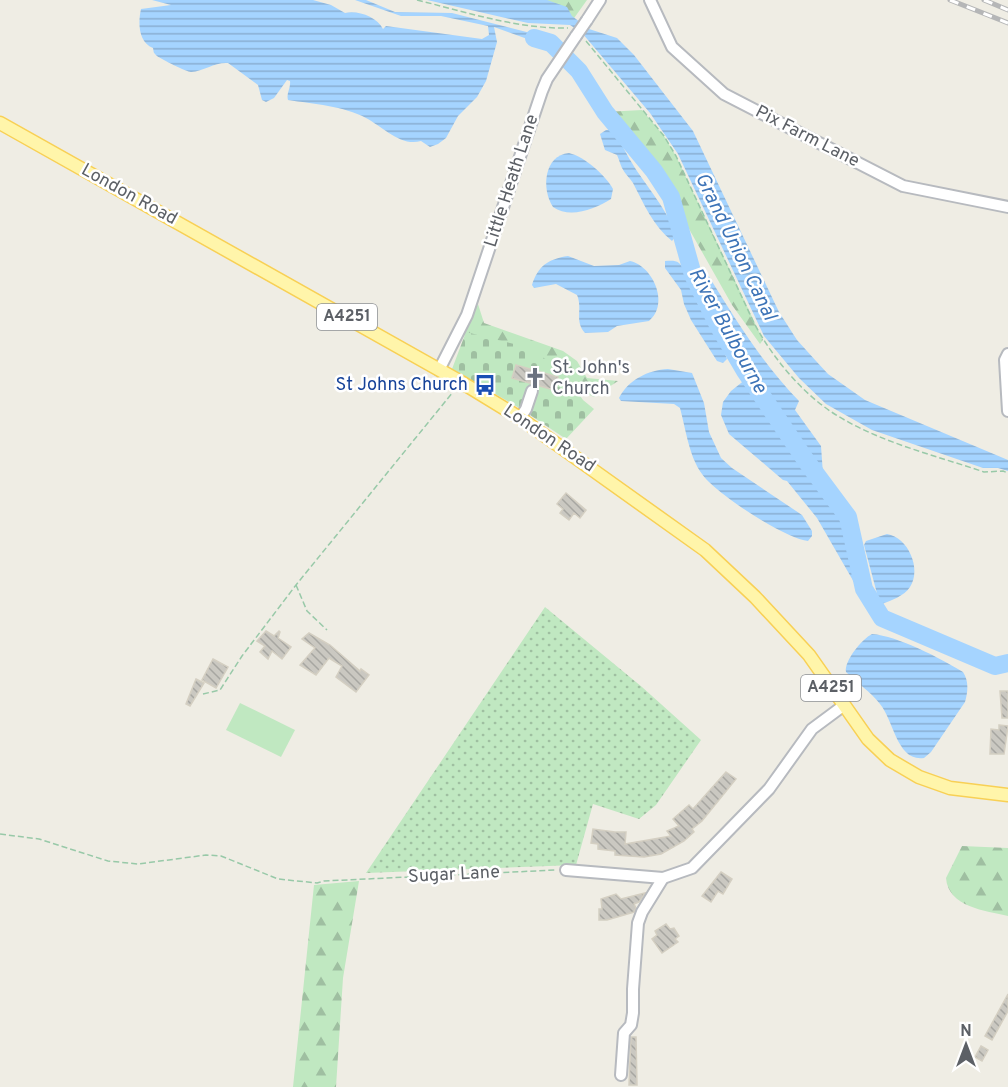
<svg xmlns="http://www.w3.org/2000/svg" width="1008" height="1087" font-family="Overpass,sans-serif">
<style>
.grass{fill:url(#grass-dots)}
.forest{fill:url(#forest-firs)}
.cemetery{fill:url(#cemetery-stones)}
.park{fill:#c0e8c1}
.water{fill:url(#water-rules)}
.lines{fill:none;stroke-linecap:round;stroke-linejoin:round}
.river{stroke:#a5d4ff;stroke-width:18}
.building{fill:url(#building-back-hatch);stroke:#d4cfc2;stroke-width:1.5}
.minor-casing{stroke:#b7babf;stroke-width:14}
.major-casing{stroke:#f8d055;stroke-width:15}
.path{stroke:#98c9a8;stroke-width:1.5;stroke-dasharray:6 3;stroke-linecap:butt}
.minor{stroke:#fff;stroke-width:10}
.major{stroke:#fff5aa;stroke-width:12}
.rail-casing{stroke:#b5b6b7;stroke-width:5}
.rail{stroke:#fff;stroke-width:3;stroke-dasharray:9;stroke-linecap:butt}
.minor-bridge-casing{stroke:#b7babf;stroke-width:14;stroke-linecap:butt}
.minor-bridge{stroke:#fff;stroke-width:10}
.labels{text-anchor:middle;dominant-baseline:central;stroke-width:5;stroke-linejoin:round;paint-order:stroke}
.shield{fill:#fff;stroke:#8d9094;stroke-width:1.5}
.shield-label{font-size:16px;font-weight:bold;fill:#5c6066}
.street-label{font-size:18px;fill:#5c6066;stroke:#fff}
.worship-label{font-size:18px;fill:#5b616d;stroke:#fff;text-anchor:start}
.transit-label{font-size:18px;fill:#164399;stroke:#fff;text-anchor:end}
.water-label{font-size:20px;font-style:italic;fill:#3c73b7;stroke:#fff}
</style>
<defs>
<pattern id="grass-dots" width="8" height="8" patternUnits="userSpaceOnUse" patternTransform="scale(1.5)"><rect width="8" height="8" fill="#c0e8c1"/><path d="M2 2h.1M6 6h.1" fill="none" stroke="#9fbfa1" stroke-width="1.8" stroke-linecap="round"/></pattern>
<pattern id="forest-firs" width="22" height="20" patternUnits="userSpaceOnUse" patternTransform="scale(1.5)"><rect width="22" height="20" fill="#c0e8c1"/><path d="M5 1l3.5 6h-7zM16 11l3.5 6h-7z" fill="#9fbfa1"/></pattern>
<pattern id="cemetery-stones" width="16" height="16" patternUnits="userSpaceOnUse" patternTransform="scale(1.5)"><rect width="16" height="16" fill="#c0e8c1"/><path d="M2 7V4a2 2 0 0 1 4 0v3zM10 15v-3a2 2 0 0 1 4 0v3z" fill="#9fbfa1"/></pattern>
<pattern id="water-rules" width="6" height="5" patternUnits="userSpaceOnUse" patternTransform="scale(1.5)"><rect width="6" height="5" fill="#a5d4ff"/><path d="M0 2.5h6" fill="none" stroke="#8aafd2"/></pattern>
<pattern id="building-back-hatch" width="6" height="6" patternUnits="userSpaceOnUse" patternTransform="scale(1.5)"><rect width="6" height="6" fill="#cac8c1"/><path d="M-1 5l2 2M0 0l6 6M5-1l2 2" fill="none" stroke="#a7a6a1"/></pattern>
</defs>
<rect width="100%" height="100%" fill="#efede4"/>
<path class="grass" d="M545,607L642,687L701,740L656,805L639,819L593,804L576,865L366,873Z"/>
<g class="forest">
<path d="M533,0H587L572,21Z"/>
<path d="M642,110L664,136L676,156L763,340L760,344L732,305L684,220L654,171L605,112Z"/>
<path d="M478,304L484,323L563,351L577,361L587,378L618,381L594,397C572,388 555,371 534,360C513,348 487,342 463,335Z"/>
<path d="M962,846L1008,848V916C986,911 948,907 946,878Z"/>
<path d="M359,881L343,978L336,1087H293L314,885Z"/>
</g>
<path class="cemetery" d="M466,332L522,346L560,367L583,400L594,409L566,439L521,409L452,369Z"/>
<path class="park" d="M240,703L295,730L281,757L226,730Z"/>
<g class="water">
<path d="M152,0H313L331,5L345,13C358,10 377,17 383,29L386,26L482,39L489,35L488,26L441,16H401L355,0H366L395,12L452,13L558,40L555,49L494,27L497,42L486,81L477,97L458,116L446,138L438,144L430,147L421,141C401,147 383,127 366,118C344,106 313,104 288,100C286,93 291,88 290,81L287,80L274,98L266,102L262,100L258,85L228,63C215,62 204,71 191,72C187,72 161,59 157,56C153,52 154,53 153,48C138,42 138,22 141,9L171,5Z"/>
<path d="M427,0H547L567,7L572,16L589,29L617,38L634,55L693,131L779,312L797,340L816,361L828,374L865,400L1008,460V471L998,468H983L872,430L826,404L799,378L764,336L678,154L650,113L582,33L570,25L528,23Z"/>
<path d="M606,130H612C621,141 625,152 632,163C647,188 667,208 676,236L672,241C653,226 644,204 633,183C630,178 625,174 622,168C620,164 619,159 617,155L605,150L600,134Z"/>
<path d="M569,153C585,157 605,175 613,189L611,199C595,209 570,219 553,207C541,189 544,155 569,153Z"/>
<path d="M568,256L594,266L619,265L630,261C653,266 670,304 649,321L617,326L608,332L585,333C574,321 583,309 577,295L556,284L534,288L532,285C538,266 548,259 568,256Z"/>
<path d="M665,261C670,261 675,260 679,263C686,269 689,284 693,293C702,316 719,335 727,359L723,363L717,361L691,320L684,304L681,290L665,268Z"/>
<path d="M708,275C736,320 762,363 799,401L795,410L821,446L823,474L785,424L746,366L701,278Z"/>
<path d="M668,369L692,373L704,403L709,432L721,458L732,468L802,515L812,531V536L808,541C785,539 715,493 702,474C689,456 686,430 680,408L674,404L621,401L619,398C628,380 648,370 668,369Z"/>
<path d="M746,379L787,442L839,514L846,527L859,583L855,584L817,518L787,481L783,480L729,434L721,415L723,402L731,391Z"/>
<path d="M887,534C908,537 922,569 910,587C904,596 892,600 882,604L879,601L864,545L866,541Z"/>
<path d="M872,634C898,636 940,658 963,672C969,681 968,692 965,702L931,752L924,758C897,762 894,721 880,704C871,692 857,683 846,672C844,661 862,639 872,634Z"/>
</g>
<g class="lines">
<path class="river" d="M534,38L551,43L579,71L605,112L654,171L671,197L693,275L719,327L745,371L807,462L848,517L864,589L882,618L995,666L1008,663"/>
</g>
<g class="building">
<path d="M516,365L558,377L554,390L512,378Z"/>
<path d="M566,493L586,510L580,518L574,513L569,520L560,513L563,509L557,504Z"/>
<path d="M266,631L274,636L279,631L280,632L278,638L291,647L282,659L272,651L268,659L260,652L265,646L257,641Z"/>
<path d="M309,633L330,645L360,671L361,669L369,675L356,692L336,677L342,666L329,658L316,675L300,665L315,648L302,639Z"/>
<path d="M213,659L228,667L216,688L202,680Z"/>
<path d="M196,679L204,683L190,706L186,704Z"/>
<path d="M1000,691H1008V718H1002Z"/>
<path d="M999,725L1008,726L1004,754H990L991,729L999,730Z"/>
<path d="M726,772L736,779L702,821L692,829L694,832L684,841L661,854L644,857L615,855V851L598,849V844L591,843L593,829L615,832H626L625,844L671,836L667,831L679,826L673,819L689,805L693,809Z"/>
<path d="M721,872L732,879L723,894L718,891L711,902L702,896Z"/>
<path d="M645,893L639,902L634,904L636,908L634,912L607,920H599V909H602L601,899L616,894L621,899Z"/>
<path d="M666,924L670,929L674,928L679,936L675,939L678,942L662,953L652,939L657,935L655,931Z"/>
<path d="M1008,994V1011L992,1040L985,1036Z"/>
<path d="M631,1037H636L637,1085H629Z"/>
<path d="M981,1046L988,1050L982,1061L975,1057Z"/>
</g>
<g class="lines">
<defs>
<g id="minor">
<path d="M650,0L672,47L724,94L903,186L1008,207"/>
<path d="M587,20L600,0"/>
<path d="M1008,354L1005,360L1008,411"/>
<path d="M439,370L467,315L542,91L547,79L576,36"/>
<path d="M520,418L526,409L532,391"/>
<path d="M566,870L663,878L692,868L769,789L812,729L843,706"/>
<path d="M621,1075L624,1033L631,1025L633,1013V989L638,923L642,912L663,878"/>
</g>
<path id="major" d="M0,123L461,382L520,418L705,550L755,597L809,655L868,739L890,760L919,777L950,788L1008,795"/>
</defs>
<use href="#minor" class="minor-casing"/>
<use href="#major" class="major-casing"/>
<g class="path">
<path d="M417,0C466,12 517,29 568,28"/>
<path d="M586,41L664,136L676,156L754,323C772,357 801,392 833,413C878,442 934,455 984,472L1003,471L1008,473"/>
<path d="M296,585L307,611L327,630"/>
<path d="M203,694L220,690L242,656L296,585L453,392"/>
<path d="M0,834L39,839L108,861L138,864L206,855L221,856L278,879L317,883L324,881L556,870"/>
</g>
<use href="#minor" class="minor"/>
<use href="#major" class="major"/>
<defs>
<g id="rail">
<path d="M950,0L1008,23"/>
<path d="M984,0L1008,10"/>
</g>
</defs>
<use href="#rail" class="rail-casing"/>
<use href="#rail" class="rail"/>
<defs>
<path id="minor-bridge" d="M576,36L587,20"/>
</defs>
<use href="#minor-bridge" class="minor-bridge-casing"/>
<use href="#minor-bridge" class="minor-bridge"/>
</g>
<defs>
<symbol id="church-bare" viewBox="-9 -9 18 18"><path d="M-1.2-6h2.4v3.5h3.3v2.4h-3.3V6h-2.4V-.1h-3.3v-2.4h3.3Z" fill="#6b7280" stroke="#fff" stroke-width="2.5" paint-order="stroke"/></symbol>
<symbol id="bus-bare" viewBox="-9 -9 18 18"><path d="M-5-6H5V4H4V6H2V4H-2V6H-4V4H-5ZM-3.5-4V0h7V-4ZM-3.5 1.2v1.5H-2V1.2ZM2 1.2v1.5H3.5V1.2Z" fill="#1a4fb4" stroke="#fff" stroke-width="2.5" paint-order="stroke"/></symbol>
</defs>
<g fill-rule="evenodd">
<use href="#church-bare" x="520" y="363" width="30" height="30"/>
<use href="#bus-bare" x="470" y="370" width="30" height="30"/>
</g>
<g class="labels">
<g class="shield">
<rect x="317" y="304" width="60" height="26" rx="4.5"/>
<rect x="801" y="675" width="60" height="26" rx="4.5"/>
</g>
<g class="shield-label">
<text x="347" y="317">A4251</text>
<text x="831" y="688">A4251</text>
</g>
<g class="street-label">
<text transform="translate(807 137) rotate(27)">Pix Farm Lane</text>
<text transform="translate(512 181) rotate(-72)">Little Heath Lane</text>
<text transform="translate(129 195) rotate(29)">London Road</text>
<text transform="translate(549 439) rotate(34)">London Road</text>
<text transform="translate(454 875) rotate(-3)">Sugar Lane</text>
</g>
<g class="worship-label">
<text x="552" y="368">St. John's<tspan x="552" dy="21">Church</tspan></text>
</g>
<g class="transit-label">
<text x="468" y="385">St Johns Church</text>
</g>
<g class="water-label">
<text transform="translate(735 247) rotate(64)">Grand Union Canal</text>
<text transform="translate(727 331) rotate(61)">River Bulbourne</text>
</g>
</g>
<g transform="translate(966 1045)" stroke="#ffffff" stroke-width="4.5" paint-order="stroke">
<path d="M0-4.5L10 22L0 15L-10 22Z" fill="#5c6066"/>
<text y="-9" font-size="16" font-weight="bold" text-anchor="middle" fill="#5c6066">N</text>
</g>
</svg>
